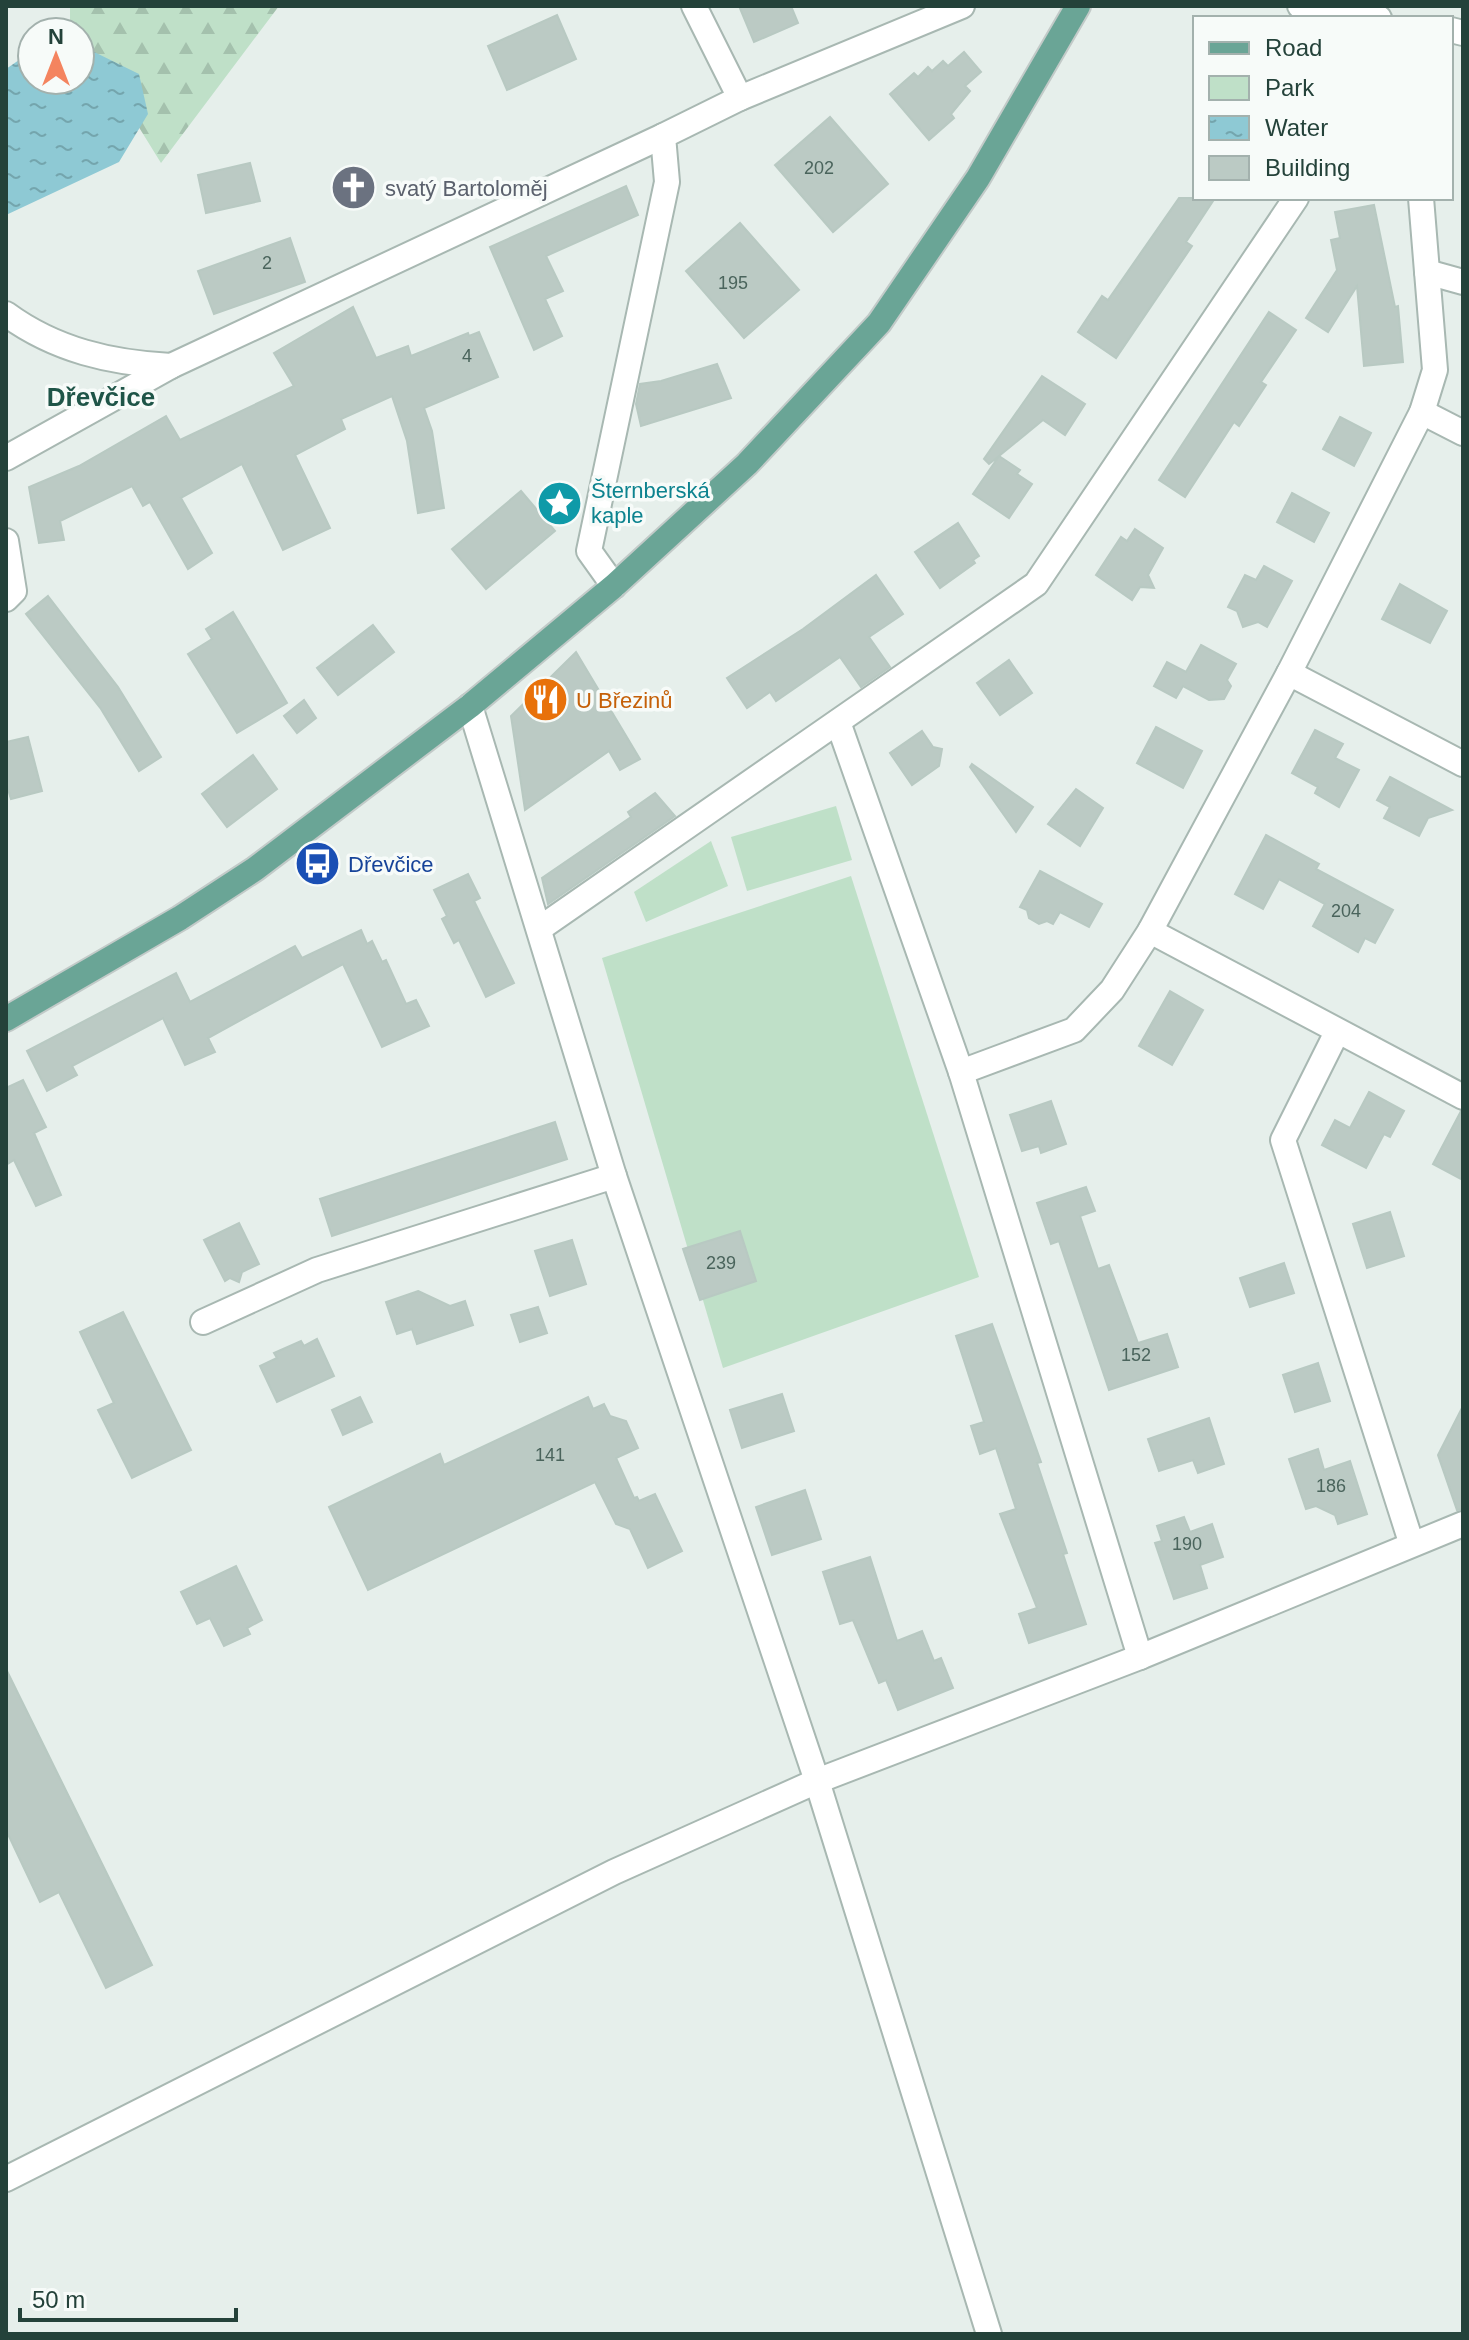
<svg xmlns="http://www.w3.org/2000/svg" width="1469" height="2340" font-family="Helvetica,sans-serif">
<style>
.forest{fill:url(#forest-firs)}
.park{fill:#bfe0c8}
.water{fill:url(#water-ripples)}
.building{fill:#bbcac4;stroke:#b8c9c2;stroke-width:2}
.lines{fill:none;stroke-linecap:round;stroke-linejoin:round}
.minor-casing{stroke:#a8b8b2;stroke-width:28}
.major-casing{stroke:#c2cac8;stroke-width:28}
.minor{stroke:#fff;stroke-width:24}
.major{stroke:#6aa596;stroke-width:24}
.labels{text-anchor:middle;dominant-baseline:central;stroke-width:7;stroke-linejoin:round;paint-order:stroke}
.number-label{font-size:18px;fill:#4a645c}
.worship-label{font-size:22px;fill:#5b616d;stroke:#f7fbf9;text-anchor:start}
.culture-label{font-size:22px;fill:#0d838f;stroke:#f7fbf9;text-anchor:start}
.food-label{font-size:22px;fill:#c56008;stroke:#f7fbf9;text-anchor:start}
.transit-label{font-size:22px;fill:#164399;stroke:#f7fbf9;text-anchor:start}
.quarter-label{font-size:26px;font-weight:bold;fill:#1f5548;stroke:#f7fbf9}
</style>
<defs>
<pattern id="forest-firs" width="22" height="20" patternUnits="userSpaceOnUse" patternTransform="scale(2)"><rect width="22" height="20" fill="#bfe0c8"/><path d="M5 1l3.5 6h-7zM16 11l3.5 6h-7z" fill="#a4c1ad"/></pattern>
<pattern id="water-ripples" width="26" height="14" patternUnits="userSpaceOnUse" patternTransform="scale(2)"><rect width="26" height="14" fill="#8ec9d4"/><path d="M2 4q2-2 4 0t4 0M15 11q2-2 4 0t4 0" fill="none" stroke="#74a5ad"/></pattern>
</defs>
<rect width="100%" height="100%" fill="#e6efeb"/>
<path class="forest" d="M70,6H279L161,163L80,32L70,21Z"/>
<g class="park">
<path d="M836,806L852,860L747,891L731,837Z"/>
<path d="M711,841L728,886L646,922L634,892Z"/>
<path d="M851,876L979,1277L723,1368L602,958Z"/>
</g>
<path class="water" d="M80,45L139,74L148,114L119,162L6,215V69L32,51V80H80Z"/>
<g class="building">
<path d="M739,6H791L798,23L754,42Z"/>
<path d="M557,15L576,59L507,90L488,46Z"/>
<path d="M964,52L981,72L965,86L970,91L951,114L954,118L929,140L890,94L914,73L918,77L928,67L932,71L943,61L948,66Z"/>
<path d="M830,117L888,184L833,232L775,165Z"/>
<path d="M250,163L260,201L206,213L198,175Z"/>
<path d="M626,186L638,215L546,256L563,291L545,299L562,336L534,350L490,247Z"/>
<path d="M1179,198H1215L1186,242L1192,246L1116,358L1078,332L1102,296L1108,300Z"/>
<path d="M1374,205L1395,307L1398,306L1403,362L1364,366L1357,286L1328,332L1306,318L1337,270L1331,240L1340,238L1335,212Z"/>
<path d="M740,223L799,290L744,338L686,271Z"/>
<path d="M290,238L305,282L214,314L198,271Z"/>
<path d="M353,307L376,358L408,346L411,356L468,333L469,336L479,332L498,377L424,408L432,431L444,508L418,513L407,441L392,396L341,419L345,429L295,455L330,528L283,550L242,464L181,498L212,553L188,569L150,502L143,506L132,486L60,521L64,540L39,543L29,487L79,466L166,416L180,440L294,386L274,353Z"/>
<path d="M1269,312L1296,330L1261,382L1266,385L1239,426L1234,422L1185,497L1159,480Z"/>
<path d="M717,364L731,398L641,426L636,404L640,384L661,381Z"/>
<path d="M1042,376L1085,404L1065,435L1043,420L999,456L1020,470L1017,474L1032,484L1009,518L973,494L999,456L989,464L984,459Z"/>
<path d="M1340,417L1371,433L1354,466L1323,449Z"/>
<path d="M521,491L555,531L486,589L452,549Z"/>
<path d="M1292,493L1329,513L1314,542L1277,522Z"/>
<path d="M958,523L979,556L973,560L975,563L940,588L915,552Z"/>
<path d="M1135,529L1163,548L1148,575L1154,588L1140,587L1132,600L1096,575L1121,537L1127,541Z"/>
<path d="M1264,566L1292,581L1267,627L1258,622L1243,627L1237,611L1228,607L1245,575L1256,580Z"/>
<path d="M876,575L903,614L869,637L890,667L861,687L840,657L776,701L770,692L747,708L727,678L803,629Z"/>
<path d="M1400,584L1447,611L1430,643L1382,619Z"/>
<path d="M48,596L118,687L161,757L139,771L101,709L26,614Z"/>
<path d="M233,612L287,703L237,733L188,654L212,639L206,629Z"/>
<path d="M373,625L394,652L338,695L317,668Z"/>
<path d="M1201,645L1236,664L1227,680L1231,686L1224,699L1209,700L1183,686L1176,698L1154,686L1167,662L1186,672Z"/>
<path d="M576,652L640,759L620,770L609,751L525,810L511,716Z"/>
<path d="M1009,660L1032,693L1000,715L977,683Z"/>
<path d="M304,700L316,718L297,733L284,716Z"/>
<path d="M1156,727L1202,751L1183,788L1137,763Z"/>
<path d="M1315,730L1343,744L1335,758L1359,770L1339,807L1315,793L1318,787L1292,773Z"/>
<path d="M922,731L933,747L942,749L939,766L912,785L890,753Z"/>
<path d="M28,737L42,791L11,799L6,783V742Z"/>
<path d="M253,755L277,789L227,827L202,794Z"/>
<path d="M972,764L1033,807L1016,832L970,767Z"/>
<path d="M1390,777L1452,810L1428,818L1419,836L1384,818L1390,807L1377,800Z"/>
<path d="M1076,789L1103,808L1080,846L1048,824Z"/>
<path d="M655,793L675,816L548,904L542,878L631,817L628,812Z"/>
<path d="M1266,835L1319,864L1316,869L1393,910L1375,943L1365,938L1358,952L1313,926L1325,904L1279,879L1263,909L1235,894Z"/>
<path d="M1040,871L1102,904L1089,927L1060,912L1053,924L1047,921L1039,924L1029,918L1027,910L1020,907Z"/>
<path d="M468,874L480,898L474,901L514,983L486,997L459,940L454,943L442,919L447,916L434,890Z"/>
<path d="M361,930L367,944L372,941L382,962L386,960L406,1004L416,1000L429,1026L382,1047L343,964L208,1038L215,1052L185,1065L163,1018L72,1066L77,1075L47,1091L27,1051L176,973L190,1002L295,946L302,958Z"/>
<path d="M1170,991L1203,1010L1172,1065L1139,1046Z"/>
<path d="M23,1080L46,1127L34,1133L61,1195L36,1206L14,1160L6,1165V1088Z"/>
<path d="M1369,1092L1404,1111L1390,1137L1384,1134L1366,1168L1322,1145L1335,1120L1350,1128Z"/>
<path d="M1051,1101L1066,1144L1041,1153L1039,1146L1022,1151L1010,1115Z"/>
<path d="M1461,1111L1463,1112V1180L1433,1164Z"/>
<path d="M555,1122L567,1159L332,1236L320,1199Z"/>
<path d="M1086,1187L1095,1211L1080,1216L1098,1269L1109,1265L1138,1343L1167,1334L1178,1367L1109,1390L1059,1241L1051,1244L1037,1203Z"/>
<path d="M1390,1212L1404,1256L1367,1268L1353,1224Z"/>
<path d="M239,1223L259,1264L242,1272L239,1282L230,1278L225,1281L204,1240Z"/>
<path d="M740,1231L756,1281L700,1300L683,1249Z"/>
<path d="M572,1240L586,1284L550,1296L535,1251Z"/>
<path d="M1284,1263L1294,1293L1250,1307L1240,1278Z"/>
<path d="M418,1291L450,1306L465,1301L473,1325L417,1344L412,1329L397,1334L386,1302Z"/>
<path d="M538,1307L547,1333L520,1342L511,1315Z"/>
<path d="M123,1312L191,1450L132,1478L98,1410L114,1403L80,1332Z"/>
<path d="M992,1324L1041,1462L1037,1463L1067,1553L1063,1554L1086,1624L1029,1643L1019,1614L1037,1608L1000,1514L1016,1509L996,1448L980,1454L971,1426L984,1422L956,1336Z"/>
<path d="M317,1339L334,1376L277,1402L260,1366L277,1358L274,1353L301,1341L304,1346Z"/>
<path d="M1318,1363L1330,1401L1295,1412L1283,1375Z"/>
<path d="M782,1394L794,1431L742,1448L730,1410Z"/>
<path d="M360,1397L372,1422L343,1435L332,1410Z"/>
<path d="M588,1397L593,1409L604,1404L610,1416L626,1421L638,1448L616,1458L634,1498L637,1497L639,1501L655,1494L682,1551L648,1568L630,1529L616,1524L595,1482L368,1590L329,1507L440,1454L444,1465Z"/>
<path d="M1463,1406V1509L1457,1510L1438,1455Z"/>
<path d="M1209,1418L1224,1464L1198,1473L1193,1460L1159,1471L1148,1439Z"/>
<path d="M1318,1449L1324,1470L1350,1461L1367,1514L1338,1524L1335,1515L1316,1506L1306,1509L1289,1459Z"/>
<path d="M805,1490L821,1539L772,1555L756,1507Z"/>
<path d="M1184,1517L1190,1532L1212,1524L1223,1557L1200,1565L1207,1588L1174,1599L1155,1543L1162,1541L1157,1526Z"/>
<path d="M870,1557L897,1641L922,1631L934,1661L941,1658L953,1688L898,1710L886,1680L879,1683L853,1620L840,1624L823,1572Z"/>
<path d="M236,1566L262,1620L247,1628L250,1634L224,1646L210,1618L197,1624L181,1592Z"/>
<path d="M6,1669L152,1965L106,1988L59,1892L40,1902L6,1830Z"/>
</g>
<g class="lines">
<defs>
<g id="minor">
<path d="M694,6L740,98"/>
<path d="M1300,6L1379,18"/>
<path d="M1451,30L1463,33"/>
<path d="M1427,272L1463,282"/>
<path d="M6,314C55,350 111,363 171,366"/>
<path d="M1422,412L1463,433"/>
<path d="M6,458L171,366L663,136"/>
<path d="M6,541L14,591L6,599"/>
<path d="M614,586L589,551L667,182L663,136L740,98L962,6"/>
<path d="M1289,673L1463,764"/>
<path d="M470,706L614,1176L817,1781L989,2334"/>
<path d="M838,722L961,1072L1140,1657"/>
<path d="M539,929L1036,584L1296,198"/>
<path d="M1150,931L1463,1097"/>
<path d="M1337,1032L1283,1140L1411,1542"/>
<path d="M961,1072L1074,1030L1112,990L1150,931L1289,673L1422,412L1435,370L1421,198"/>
<path d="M203,1322L317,1270L614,1176"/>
<path d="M6,2179L614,1872L817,1781L1140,1657L1463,1524"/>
</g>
<path id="major" d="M6,1019L180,918L255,869L470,706L614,586L747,464L879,323L978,178L1078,6"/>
</defs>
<use href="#minor" class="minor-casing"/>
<use href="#major" class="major-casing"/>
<use href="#minor" class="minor"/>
<use href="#major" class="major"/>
</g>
<defs>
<symbol id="church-disc" viewBox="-11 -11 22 22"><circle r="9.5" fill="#6b7280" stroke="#f7fbf9"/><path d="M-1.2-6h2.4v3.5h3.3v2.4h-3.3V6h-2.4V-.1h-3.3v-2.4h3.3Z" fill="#fff"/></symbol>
<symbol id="sight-disc" viewBox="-11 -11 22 22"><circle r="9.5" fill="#0f9aa8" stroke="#f7fbf9"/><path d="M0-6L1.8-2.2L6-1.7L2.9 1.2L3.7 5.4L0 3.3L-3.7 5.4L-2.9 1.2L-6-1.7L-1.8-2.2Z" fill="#fff"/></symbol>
<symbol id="restaurant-disc" viewBox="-11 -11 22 22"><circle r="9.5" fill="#e8710a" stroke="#f7fbf9"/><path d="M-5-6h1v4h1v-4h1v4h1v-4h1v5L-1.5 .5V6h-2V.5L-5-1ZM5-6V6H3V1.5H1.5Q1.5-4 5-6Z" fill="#fff"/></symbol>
<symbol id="bus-disc" viewBox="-11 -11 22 22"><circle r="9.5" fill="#1a4fb4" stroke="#f7fbf9"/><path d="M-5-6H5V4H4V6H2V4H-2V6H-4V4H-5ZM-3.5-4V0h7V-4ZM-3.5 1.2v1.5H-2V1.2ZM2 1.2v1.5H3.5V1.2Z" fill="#fff"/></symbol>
</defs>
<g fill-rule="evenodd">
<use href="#church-disc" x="328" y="162" width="51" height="51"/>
<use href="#sight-disc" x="534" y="478" width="51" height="51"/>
<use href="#restaurant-disc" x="520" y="674" width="51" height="51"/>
<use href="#bus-disc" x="292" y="838" width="51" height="51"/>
</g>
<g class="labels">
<g class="number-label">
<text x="819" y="168">202</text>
<text x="267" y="263">2</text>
<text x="733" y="283">195</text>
<text x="467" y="356">4</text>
<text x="1346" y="911">204</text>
<text x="721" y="1263">239</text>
<text x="1136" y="1355">152</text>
<text x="550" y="1455">141</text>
<text x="1331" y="1486">186</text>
<text x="1187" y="1544">190</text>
</g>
<g class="worship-label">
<text x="385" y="188">svatý Bartoloměj</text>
</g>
<g class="culture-label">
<text x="591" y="490">Šternberská<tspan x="591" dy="25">kaple</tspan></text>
</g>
<g class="food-label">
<text x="576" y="700">U Březinů</text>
</g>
<g class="transit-label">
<text x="348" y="864">Dřevčice</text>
</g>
<g class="quarter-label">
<text x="101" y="397">Dřevčice</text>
</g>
</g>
<rect width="1469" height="2340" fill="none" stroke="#24423a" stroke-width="16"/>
<rect x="1193" y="16" width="260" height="184" fill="#f7fbf9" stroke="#a3b1ad" stroke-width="2"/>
<rect x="1209" y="42" width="40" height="12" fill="#6aa596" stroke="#a3b1ad" stroke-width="2"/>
<text x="1265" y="56" font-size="24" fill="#24423a">Road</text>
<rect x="1209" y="76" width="40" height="24" fill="#bfe0c8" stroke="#a3b1ad" stroke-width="2"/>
<text x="1265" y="96" font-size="24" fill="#24423a">Park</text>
<rect x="1209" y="116" width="40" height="24" fill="url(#water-ripples)" stroke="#a3b1ad" stroke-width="2"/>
<text x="1265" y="136" font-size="24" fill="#24423a">Water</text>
<rect x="1209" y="156" width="40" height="24" fill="#bbcac4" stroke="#a3b1ad" stroke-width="2"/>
<text x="1265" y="176" font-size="24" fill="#24423a">Building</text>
<g transform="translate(56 56)"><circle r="38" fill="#f7fbf9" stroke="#a3b1ad" stroke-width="2"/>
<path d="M0-6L14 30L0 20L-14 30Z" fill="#f4845f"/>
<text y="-12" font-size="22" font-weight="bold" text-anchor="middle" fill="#24423a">N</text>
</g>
<path d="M20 2308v12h216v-12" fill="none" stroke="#24423a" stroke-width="4"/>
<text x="32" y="2308" font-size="24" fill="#24423a" stroke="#f7fbf9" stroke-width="6" paint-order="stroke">50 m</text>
</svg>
